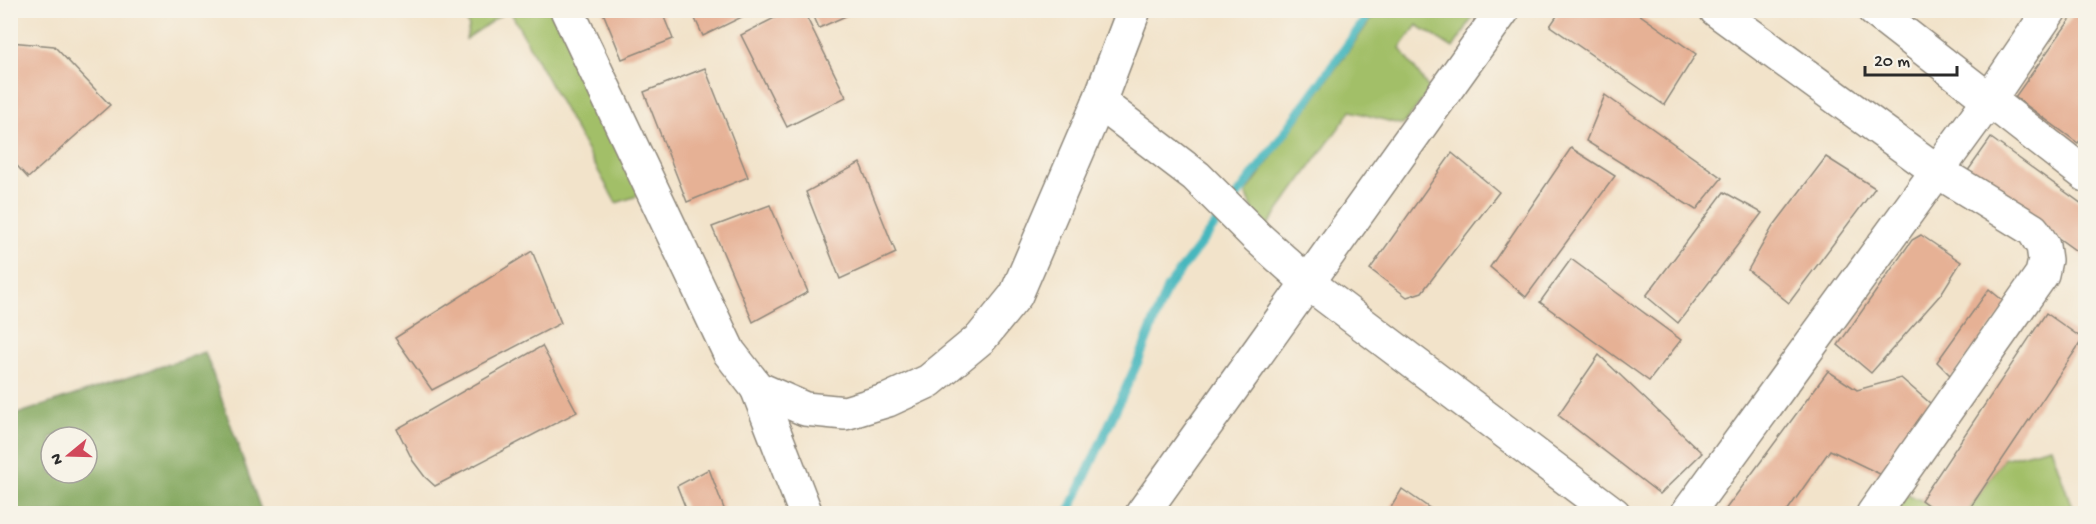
<svg xmlns="http://www.w3.org/2000/svg" width="2096" height="524" font-family="'Gochi Hand',sans-serif">
<style>
.green{fill:#a2bf67;stroke:#667549;stroke-width:1.5}
.forest{fill:#81a65c;stroke:#566844;stroke-width:1.5;fill-rule:evenodd}
.lines{fill:none;stroke-linecap:round;stroke-linejoin:round}
.stream{stroke:#47b7be;stroke-width:9}
.building{fill:#e6b195}
.minor-casing{stroke:#8e877a;stroke-width:36}
.minor{stroke:#fff;stroke-width:33}
</style>
<rect width="100%" height="100%" fill="#f7f3e8"/>
<filter id="ink" filterUnits="userSpaceOnUse"><feTurbulence type="fractalNoise" baseFrequency=".0167" numOctaves="2"/><feDisplacementMap in="SourceGraphic" scale="12" xChannelSelector="R" yChannelSelector="G"/><feConvolveMatrix kernelMatrix="1 2 1 2 8 2 1 2 1" color-interpolation-filters="sRGB"/></filter>
<filter id="wash" filterUnits="userSpaceOnUse"><feTurbulence type="fractalNoise" baseFrequency=".008" numOctaves="4" result="noise"/><feDisplacementMap in="SourceGraphic" scale="24" xChannelSelector="R" yChannelSelector="G"/><feGaussianBlur stdDeviation="1.35" result="paint"/><feColorMatrix in="noise" values="0 0 0 0 0 0 0 0 0 0 0 0 0 0 0 0 0 1.4 0 .05"/><feComposite in="paint" operator="in"/></filter>
<g filter="url(#wash)">
<rect width="100%" height="100%" fill="#f2e3ca"/>
<g class="green">
<path d="M463,11V10L507,11L466,39L469,27Z"/>
<path d="M510,11H559L643,194L616,203Z"/>
<path d="M1377,11H1477L1453,48L1417,25L1400,48L1430,90L1403,125L1351,111L1263,232L1246,193Z"/>
<path d="M2051,447L2074,513L1966,514L2003,459Z"/>
<path d="M1889,489L1921,500L1940,513H1872Z"/>
</g>
<path class="forest" d="M205,352L262,513H11V416ZM51,437H87V473H51Z"/>
<g class="lines">
<path class="stream" d="M1068,514L1140,357L1167,288L1278,142L1372,10"/>
</g>
<g id="blocks">
<g class="building">
<path d="M602,10H661L673,39L622,59Z"/>
<path d="M691,10H744L746,15L703,36Z"/>
<path d="M790,10H803L846,97L787,127L741,35Z"/>
<path d="M811,10H859L819,28Z"/>
<path d="M1561,10H1633L1696,54L1664,105L1550,26Z"/>
<path d="M2077,10H2086V133L2078,143L2015,97Z"/>
<path d="M10,42L54,46L110,105L28,178L10,158Z"/>
<path d="M705,68L748,177L687,202L644,92Z"/>
<path d="M1605,95L1722,178L1696,210L1586,141Z"/>
<path d="M1991,138L2086,207V258L1967,172Z"/>
<path d="M1571,148L1615,176L1526,297L1490,267Z"/>
<path d="M1452,153L1499,192L1422,292L1407,297L1370,269Z"/>
<path d="M1826,157L1875,188L1789,303L1748,270L1772,228Z"/>
<path d="M860,163L896,253L840,279L806,192Z"/>
<path d="M1724,192L1762,213L1678,323L1646,296Z"/>
<path d="M770,205L808,292L753,322L712,227Z"/>
<path d="M1921,235L1961,262L1941,294L1871,373L1838,345L1912,240Z"/>
<path d="M532,251L561,323L432,390L395,338Z"/>
<path d="M1571,259L1681,340L1649,381L1540,302Z"/>
<path d="M1989,289L2008,305L1952,377L1937,362Z"/>
<path d="M2046,313L2083,339L1966,514H1940L1921,500Z"/>
<path d="M542,346L577,412L435,486L425,477L413,461L397,429Z"/>
<path d="M1599,355L1702,453L1660,494L1558,415Z"/>
<path d="M1828,371L1857,390L1901,378L1931,404L1884,476L1830,450L1785,514H1722Z"/>
<path d="M709,469L726,514H688L677,486Z"/>
<path d="M1402,489L1438,514H1387Z"/>
</g>
</g>
</g>
<g filter="url(#ink)">
<use href="#blocks" fill-opacity="0" stroke="#8e877a" stroke-width="1.5"/>
<g class="lines">
<defs>
<g id="minor">
<path d="M567,10L729,352L757,388L805,409L845,413L888,400L929,381L981,338L1016,295L1099,102L1134,10"/>
<path d="M1716,10L1937,171L2033,230L2043,246L2045,260L2042,274L1873,514"/>
<path d="M1874,10L2086,175"/>
<path d="M1099,102L1196,176L1256,236L1307,282L1614,514"/>
<path d="M757,388L806,514"/>
<path d="M1142,514L1503,10"/>
<path d="M1687,514L1989,100L2050,10"/>
</g>
</defs>
<use href="#minor" class="minor-casing"/>
<use href="#minor" class="minor"/>
</g>
</g>
<rect width="2096" height="524" fill="none" stroke="#f7f3e8" stroke-width="36"/>
<g transform="translate(69 455) rotate(251)"><circle r="28" fill="#f7f3e8" stroke="#a5a39c" stroke-width="1.5"/>
<path d="M0-4.5L10 22L0 15L-10 22Z" fill="#d1495b"/>
<text y="-9" font-size="16" font-weight="bold" text-anchor="middle" fill="#2b2b2b">N</text>
</g>
<path d="M1865 66v9h92v-9" fill="none" stroke="#2b2b2b" stroke-width="3"/>
<text x="1874" y="66" font-size="18" fill="#2b2b2b" stroke="#f7f3e8" stroke-width="4.5" paint-order="stroke">20 m</text>
</svg>
